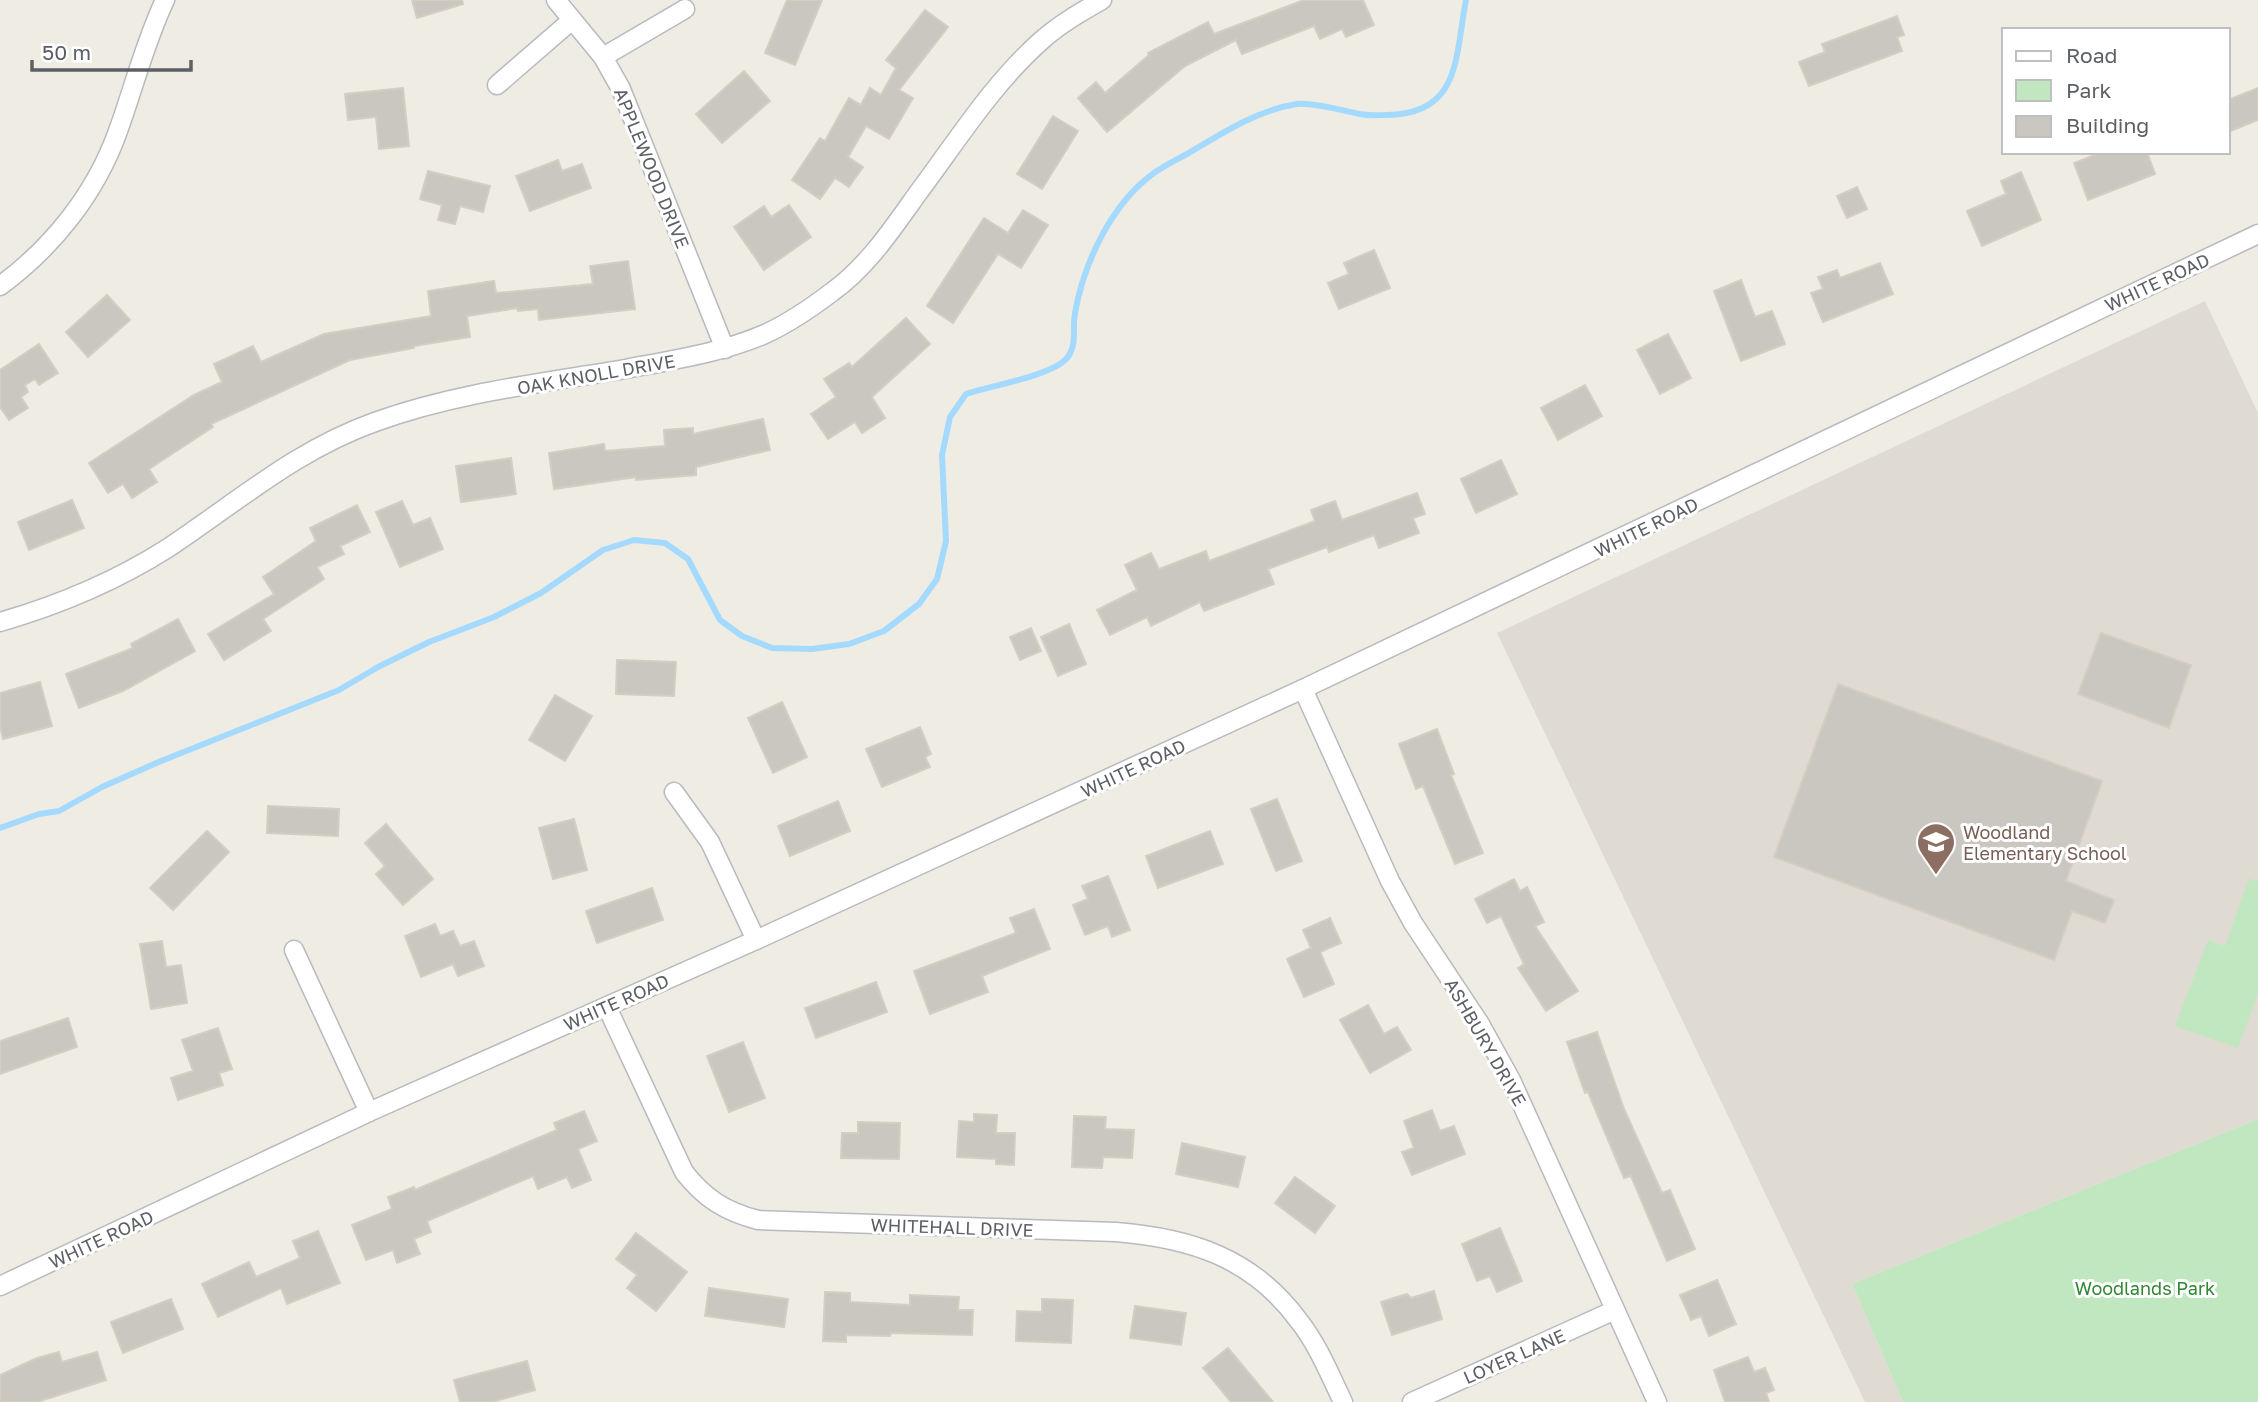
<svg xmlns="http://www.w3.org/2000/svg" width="2258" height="1402" font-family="'Golos Text',sans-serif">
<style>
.education{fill:#dfdbd2}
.green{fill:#c1e7c0}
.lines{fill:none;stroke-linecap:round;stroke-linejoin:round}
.stream{stroke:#a4daff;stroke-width:6}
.building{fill:#cac7c1;stroke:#d4cec2;stroke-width:2}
.street-casing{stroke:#b7babe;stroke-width:21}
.street{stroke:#fff;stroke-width:18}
.labels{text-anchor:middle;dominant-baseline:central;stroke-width:6;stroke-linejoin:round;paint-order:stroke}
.street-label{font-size:18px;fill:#5c6065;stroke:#fff}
.education-label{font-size:18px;fill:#785e54;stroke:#fff;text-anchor:start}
.park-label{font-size:18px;fill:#328634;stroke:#fff}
</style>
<rect width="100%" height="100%" fill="#efece4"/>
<path class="education" d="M2205,301L2258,413V1119L1852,1284L1903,1402H1865L1497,633Z"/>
<g class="green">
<path d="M2249,878L2258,882V994L2238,1048L2175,1026L2208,940L2225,946Z"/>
<path d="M2258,1119V1402H1903L1852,1284Z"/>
</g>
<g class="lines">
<path class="stream" d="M0,828L39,814L59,811L102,787L161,761L339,690L378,667L429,642L494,617L541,593L603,550L634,540L665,543L688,559L720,620L742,636L772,648L812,649L849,644L884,631L919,604L937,579L946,541L942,455L950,417L966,394C989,386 1051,376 1066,359C1078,346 1072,329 1075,313C1084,262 1112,203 1154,173C1164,166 1176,160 1187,154C1221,134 1257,110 1297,104C1314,102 1343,111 1360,114C1369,116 1378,115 1387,115C1461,114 1455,57 1466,0"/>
</g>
<g class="building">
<path d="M412,0H462L463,4L417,18Z"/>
<path d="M787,0H822L795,65L765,53Z"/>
<path d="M1304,0H1363L1374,25L1346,37L1342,29L1320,39L1314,26L1242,54L1236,40L1185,66L1107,132L1078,98L1096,82L1105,93L1149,55L1148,53L1208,22L1214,34Z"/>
<path d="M925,10L948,27L899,90L913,98L889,139L866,126L848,157L863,167L849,187L835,178L820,199L792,180L820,138L825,141L849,98L861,105L870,88L881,95L896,68L886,60Z"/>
<path d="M1897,16L1904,35L1897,37L1902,51L1809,86L1799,62L1825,52L1822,44Z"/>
<path d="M744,71L770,101L722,143L696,114Z"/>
<path d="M403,88L409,146L379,149L376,117L348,120L345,94Z"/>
<path d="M2258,88V120L2228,132V100Z"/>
<path d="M1053,116L1078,131L1042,189L1017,174Z"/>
<path d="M2102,152H2147L2155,174L2088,200L2074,163Z"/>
<path d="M558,160L562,171L582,164L591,188L530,211L516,176Z"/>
<path d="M428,171L490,186L483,212L460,206L455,224L438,220L442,205L420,199Z"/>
<path d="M2021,172L2041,220L1982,246L1967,211L2006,194L2001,181Z"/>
<path d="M1857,187L1867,209L1847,218L1837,196Z"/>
<path d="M789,205L811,237L764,270L734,227L764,206L771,217Z"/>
<path d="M1023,210L1048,225L1021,268L998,254L953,323L927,306L984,218L1008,233Z"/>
<path d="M1374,250L1390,288L1339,309L1328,283L1349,274L1344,263Z"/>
<path d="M628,261L635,309L539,320L538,309L518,311L517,308L467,316L470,337L414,346V348L350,360L211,424L213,427L149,469L157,482L132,498L123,484L108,493L89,463L194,395L222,382L214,364L253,346L261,362L324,334L431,316L428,291L494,281L496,293L593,284L590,266Z"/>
<path d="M1880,263L1893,294L1823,322L1811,293L1823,289L1818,277L1837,270L1840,278Z"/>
<path d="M1741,280L1755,317L1772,311L1785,344L1741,361L1714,291Z"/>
<path d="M107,295L130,320L88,357L66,332Z"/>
<path d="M906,318L930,344L872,397L885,418L862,433L855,422L828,439L811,414L836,397L824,379L849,363L852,367Z"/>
<path d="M1668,334L1691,378L1660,394L1637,350Z"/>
<path d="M39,344L58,373L39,385L35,379L25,385L28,392L21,397L28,408L9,420L0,407V370Z"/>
<path d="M1585,385L1602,416L1558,440L1541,408Z"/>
<path d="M763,419L770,450L696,467V475L636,480V477L554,489L549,453L604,444L605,451L665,446L664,430L693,428V434Z"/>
<path d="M511,458L516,494L461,502L456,466Z"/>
<path d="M1501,460L1517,494L1476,513L1461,479Z"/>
<path d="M1417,493L1425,514L1413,518L1419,533L1379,548L1374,535L1329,552L1327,547L1268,569L1274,584L1204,611L1200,602L1151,626L1147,617L1110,635L1097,610L1137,590L1125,565L1151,553L1159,569L1206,551L1209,561L1315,521L1311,510L1335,501L1342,520Z"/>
<path d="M72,500L84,528L29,550L18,522Z"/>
<path d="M402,501L413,525L430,518L443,549L400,567L376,512Z"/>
<path d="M357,505L370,532L340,546L344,554L317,567L324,579L263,619L271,631L224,660L208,634L274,594L263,577L316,541L310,528Z"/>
<path d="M178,619L195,651L123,691L79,708L66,674L133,648L131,644Z"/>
<path d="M1069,624L1086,664L1058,676L1041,637Z"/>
<path d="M1031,628L1041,651L1020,660L1010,637Z"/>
<path d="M2101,633L2191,665L2169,728L2078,694Z"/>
<path d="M617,660L676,662L674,696L616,694Z"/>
<path d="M40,682L52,726L3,739L0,726V693Z"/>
<path d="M1838,684L2102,781L2066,881L2114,900L2105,923L2072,911L2054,960L1774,857Z"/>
<path d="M555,695L592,716L565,761L529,740Z"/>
<path d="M782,702L807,757L773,773L748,718Z"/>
<path d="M920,727L931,754L925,757L930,767L882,787L866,749Z"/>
<path d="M1437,729L1454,774L1451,775L1483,853L1455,864L1423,786L1416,789L1399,744Z"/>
<path d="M1277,799L1302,861L1276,871L1251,809Z"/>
<path d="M838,801L850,831L790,856L778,826Z"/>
<path d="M268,806L339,809L338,836L267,833Z"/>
<path d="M574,819L587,870L553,879L539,828Z"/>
<path d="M386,824L433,879L403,905L376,874L385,866L365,843Z"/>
<path d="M207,831L229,852L173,910L150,888Z"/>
<path d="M1210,831L1223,864L1158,888L1146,856Z"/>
<path d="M1108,876L1130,930L1112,937L1108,926L1085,935L1073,905L1088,899L1082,886Z"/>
<path d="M1514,879L1520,891L1527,887L1544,922L1535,926L1578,991L1546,1011L1518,968L1524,964L1501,916L1487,923L1475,899Z"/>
<path d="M652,888L663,920L597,943L586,911Z"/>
<path d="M1034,909L1050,949L982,976L988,992L930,1014L914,971L1016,933L1010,918Z"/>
<path d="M1330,918L1341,943L1320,952L1334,984L1304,997L1287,959L1311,948L1303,930Z"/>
<path d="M435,924L440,936L453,931L460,946L474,941L484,966L458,976L453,964L421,977L405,936Z"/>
<path d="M162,941L166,967L181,965L187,1003L151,1009L140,944Z"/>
<path d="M876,982L887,1012L816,1038L805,1008Z"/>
<path d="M1368,1005L1384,1034L1397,1027L1411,1050L1370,1073L1340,1020Z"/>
<path d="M68,1018L77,1047L0,1074V1041Z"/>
<path d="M218,1028L232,1069L219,1073L223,1085L178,1100L171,1078L193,1071L182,1040Z"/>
<path d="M1597,1032L1624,1109L1662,1193L1670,1190L1695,1249L1667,1261L1631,1176L1624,1178L1588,1092L1585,1093L1567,1042Z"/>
<path d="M743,1042L765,1098L729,1112L707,1056Z"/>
<path d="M1432,1110L1440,1131L1454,1126L1465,1154L1412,1175L1402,1152L1414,1148L1404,1121Z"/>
<path d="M584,1111L597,1141L578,1149L591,1180L572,1188L567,1177L538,1189L533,1176L427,1221L431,1232L414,1239L420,1254L397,1263L393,1250L366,1260L352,1225L392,1209L388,1197L414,1187L415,1190L557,1130L554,1123Z"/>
<path d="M974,1114L997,1115L996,1133H1015L1014,1165L996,1164V1159L957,1157L959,1121L974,1122Z"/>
<path d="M1074,1116L1106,1117L1105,1129L1134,1130L1132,1158L1103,1157L1102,1168L1072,1167Z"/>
<path d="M858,1122L900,1123L899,1159L841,1158L842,1133H858Z"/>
<path d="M1182,1143L1245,1157L1238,1187L1176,1174Z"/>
<path d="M1295,1177L1335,1206L1315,1233L1275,1203Z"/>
<path d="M1500,1228L1522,1281L1497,1292L1490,1276L1477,1281L1462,1244Z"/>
<path d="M318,1231L340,1283L287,1304L281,1288L218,1317L202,1284L249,1262L256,1277L300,1258L293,1241Z"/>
<path d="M636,1233L687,1272L656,1311L627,1288L637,1275L616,1259Z"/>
<path d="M1717,1280L1736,1324L1709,1336L1701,1316L1691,1320L1680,1295Z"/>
<path d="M709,1288L788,1299L784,1327L705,1316Z"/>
<path d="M1434,1291L1442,1319L1392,1335L1381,1302L1407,1294L1411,1298Z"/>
<path d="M825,1292L850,1293V1302L910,1305V1295L959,1297L958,1310H973L972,1335L891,1333L890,1336L846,1335V1342L823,1341Z"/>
<path d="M171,1299L183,1329L123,1353L111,1322Z"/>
<path d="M1042,1299L1073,1300L1071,1343L1016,1341L1017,1311L1042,1312Z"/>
<path d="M1135,1306L1186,1313L1181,1345L1130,1338Z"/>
<path d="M1228,1348L1273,1402H1231L1203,1368Z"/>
<path d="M59,1352L62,1362L97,1352L106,1380L37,1402H0V1375L37,1358Z"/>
<path d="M1748,1357L1754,1372L1765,1368L1774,1390L1766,1393L1769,1402H1725L1714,1370Z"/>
<path d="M527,1361L535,1390L492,1402H460L454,1380Z"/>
</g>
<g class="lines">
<defs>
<g id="street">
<path d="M556,0L603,57L621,89L725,349"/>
<path d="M603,57L685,9"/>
<path d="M497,85L572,20"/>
<path d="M0,286C53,247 96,193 118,131C134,87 145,42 165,0"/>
<path d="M0,622C59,605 116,581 168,548C236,503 296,450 375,422C455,393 542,383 625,369C673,360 721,353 765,334C789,323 811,308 832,292C868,266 893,228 918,193C957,141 993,83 1042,40C1060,24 1081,12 1102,0"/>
<path d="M1303,689L1390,881L1413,923L1480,1024L1511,1080L1657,1402"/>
<path d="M674,792L710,842L756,940"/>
<path d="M294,950L369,1112"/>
<path d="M607,1007L684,1172C704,1198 726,1212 758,1220L1116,1232C1191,1238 1253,1258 1299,1321C1318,1345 1330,1375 1343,1402"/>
<path d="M0,1286L369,1112L756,940L1303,689L2258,234"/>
<path d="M1412,1402L1615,1310"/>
</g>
</defs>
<use href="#street" class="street-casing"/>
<use href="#street" class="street"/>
</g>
<defs>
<symbol id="school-pin" viewBox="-11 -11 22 30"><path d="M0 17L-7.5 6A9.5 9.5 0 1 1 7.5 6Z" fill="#8d6e63" stroke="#fff"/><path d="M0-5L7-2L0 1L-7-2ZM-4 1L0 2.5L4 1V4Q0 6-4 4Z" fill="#fff"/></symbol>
</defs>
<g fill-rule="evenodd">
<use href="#school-pin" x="1914" y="820" width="44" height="60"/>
</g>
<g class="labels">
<g class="street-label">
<text transform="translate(652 168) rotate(68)">APPLEWOOD DRIVE</text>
<text transform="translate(2157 282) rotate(-25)">WHITE ROAD</text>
<text transform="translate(596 374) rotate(-10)">OAK KNOLL DRIVE</text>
<text transform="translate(1646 527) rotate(-26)">WHITE ROAD</text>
<text transform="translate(1133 768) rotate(-25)">WHITE ROAD</text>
<text transform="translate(616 1002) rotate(-24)">WHITE ROAD</text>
<text transform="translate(1486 1042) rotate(60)">ASHBURY DRIVE</text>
<text transform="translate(952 1227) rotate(2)">WHITEHALL DRIVE</text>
<text transform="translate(101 1239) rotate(-25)">WHITE ROAD</text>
<text transform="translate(1514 1356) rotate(-24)">LOYER LANE</text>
</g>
<g class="education-label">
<text x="1963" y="832">Woodland<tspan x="1963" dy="21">Elementary School</tspan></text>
</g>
<g class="park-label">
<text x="2145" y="1288">Woodlands Park</text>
</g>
</g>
<rect x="2002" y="28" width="228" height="126" fill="#ffffff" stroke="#bebfc1" stroke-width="2"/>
<rect x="2016" y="51" width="35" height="10" fill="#ffffff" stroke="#bebfc1" stroke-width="2"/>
<text x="2066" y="63" font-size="21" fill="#5c6065">Road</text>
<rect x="2016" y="80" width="35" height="21" fill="#c1e7c0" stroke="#bebfc1" stroke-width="2"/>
<text x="2066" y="98" font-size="21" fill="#5c6065">Park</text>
<rect x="2016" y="116" width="35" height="21" fill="#cac7c1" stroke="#bebfc1" stroke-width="2"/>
<text x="2066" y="133" font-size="21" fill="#5c6065">Building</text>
<path d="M32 60v10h159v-10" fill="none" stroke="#5c6065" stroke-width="3.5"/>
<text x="42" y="60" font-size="21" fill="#5c6065" stroke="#ffffff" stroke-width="5" paint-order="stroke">50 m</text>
</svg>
